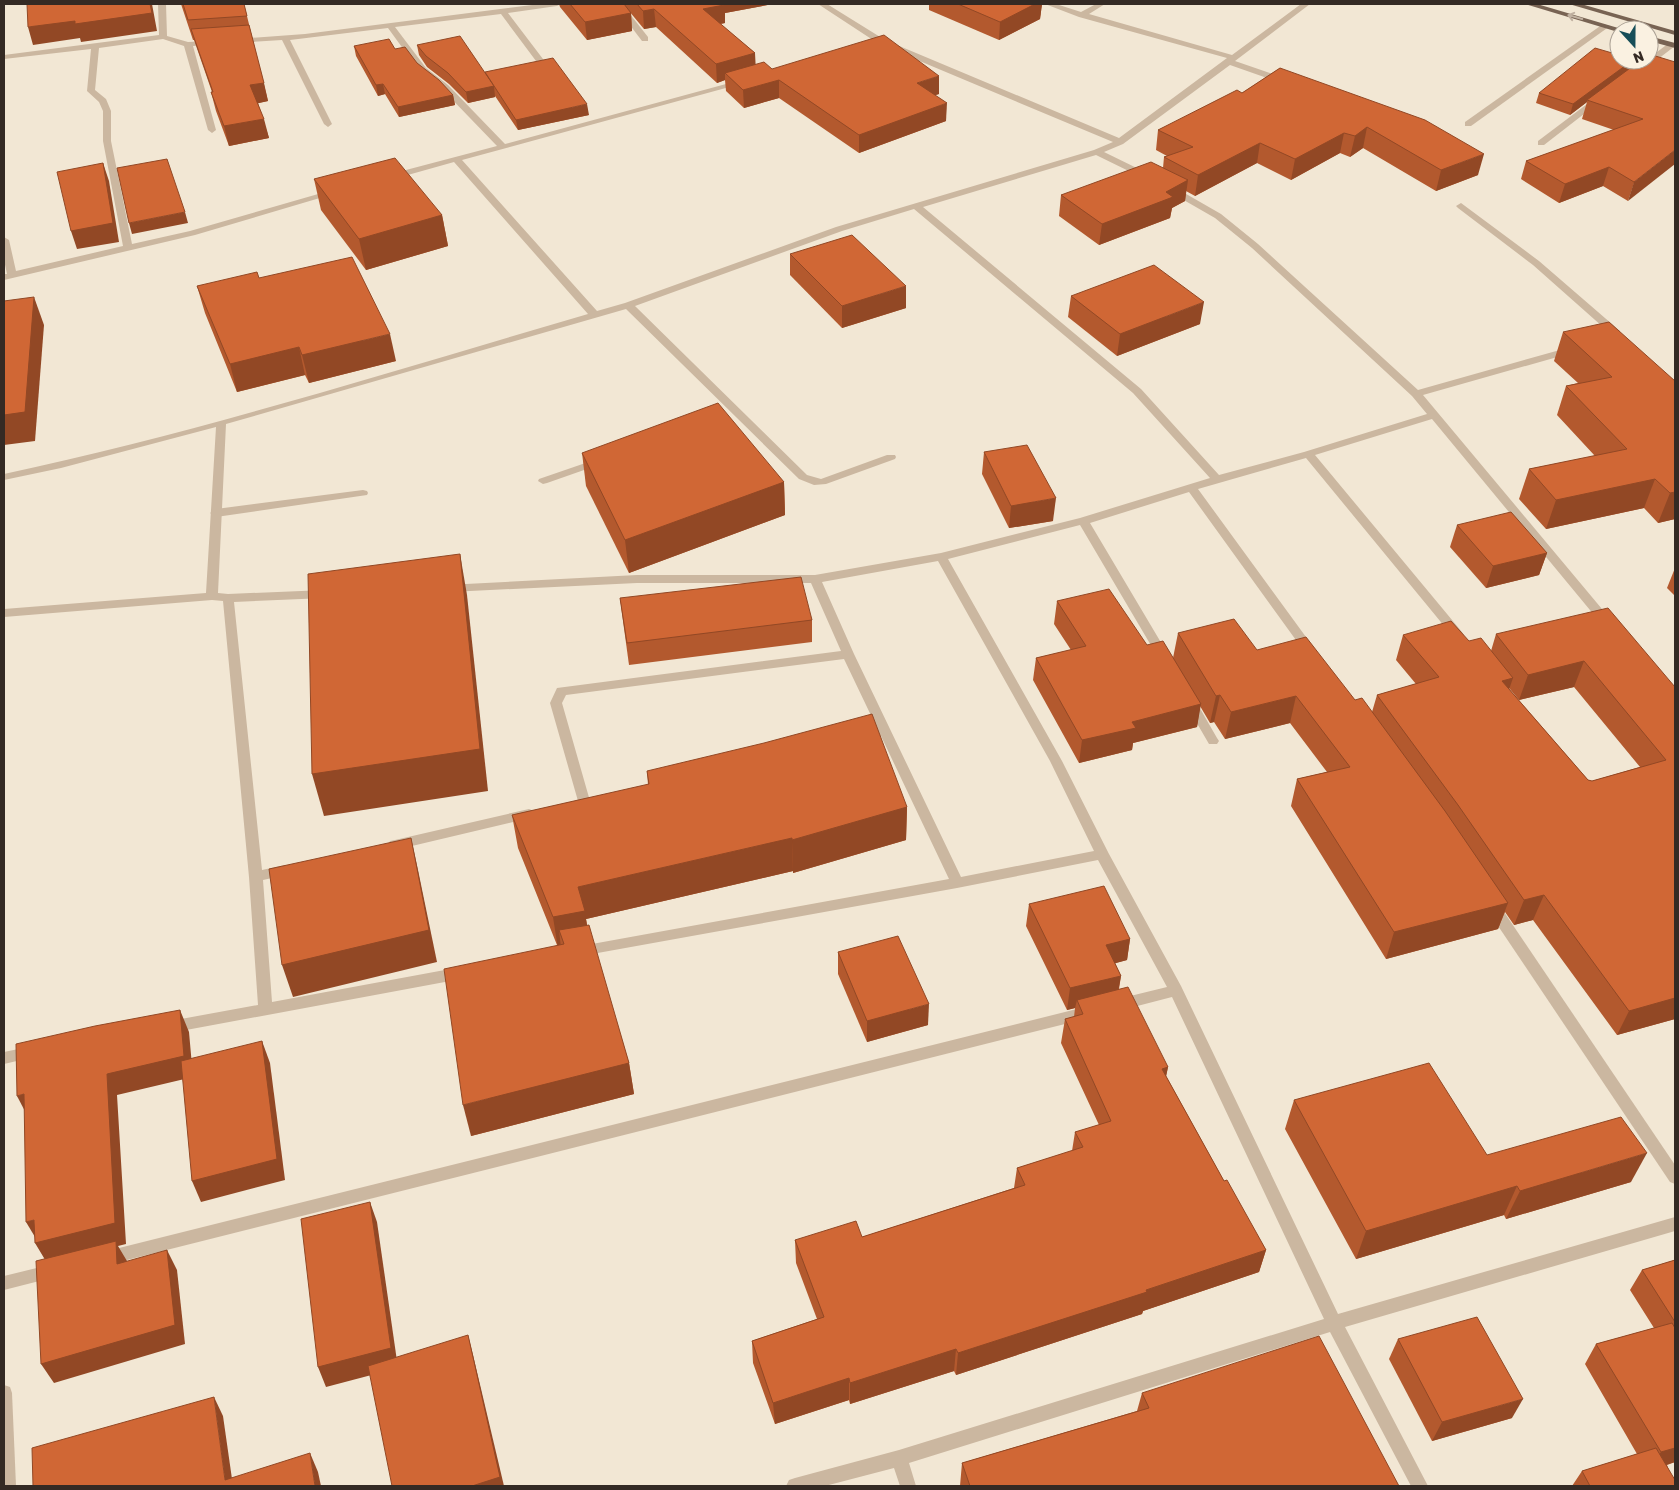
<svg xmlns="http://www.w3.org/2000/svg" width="1679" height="1490" font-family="Rubik,sans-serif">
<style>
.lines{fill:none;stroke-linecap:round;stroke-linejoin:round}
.lane{fill:#cbb7a0;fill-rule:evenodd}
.street{fill:#cbb7a0;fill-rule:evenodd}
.primary{fill:#786353;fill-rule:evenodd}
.wall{fill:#b3592e;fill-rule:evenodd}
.shaded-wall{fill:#924825}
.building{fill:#d06735;stroke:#924825}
.oneway{stroke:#c0b1a1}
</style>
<rect width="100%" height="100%" fill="#f2e7d4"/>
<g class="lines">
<g class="lane">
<path d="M1603,24L1610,26L1471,126H1465V122Z"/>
<path d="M1669,43H1675V46L1645,69H1639V65L1649,60V58Z"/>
<path d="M1595,98L1602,100L1544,145H1538V141Z"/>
<path d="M363,490L367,491L368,493L367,495L216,517L210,513L216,509Z"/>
</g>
<g class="street">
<path d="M158,4H166L167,36L188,42L211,41L215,43L211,45L193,46L216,130L212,133L208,130L184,46L163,39L99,48L95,90L106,99L111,111V141L132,244L190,231L332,190L335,189L340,192L195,235L4,280V274H7L4,260V237L9,240L16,271L123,246L103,141V111L99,102L87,91L91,49L4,59V55L159,35Z"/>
<path d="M540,4H561L557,6L508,13L546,63L542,65H539L501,14L395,27L426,68L448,85L505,144L737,81L744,83L462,160L597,311L625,303L836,227L1094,150L1113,142L879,44L818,4H827L885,40L1119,138L1227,58L1079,17L1045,4H1056L1081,12L1096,4H1105L1089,14L1232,55L1301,4H1310L1235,61L1287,79V83H1281L1230,65L1123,144L1104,152L1149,174V178H1143L1096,155L923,207L1141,389L1219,475L1304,452L1427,414L1412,396L1252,248L1215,218L1168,191V187H1174L1221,214L1258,244L1418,390L1567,348H1575L1576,350L1575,352L1423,395L1612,621L1614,624L1612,627H1604L1432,419L1315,455L1462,632L1464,635L1462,638H1454L1306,458L1198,489L1314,648L1316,651L1314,654H1306L1189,492L1090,523L1169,656L1163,660L1159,659L1080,525L948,559L1062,761L1109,854L1181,986L1338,1314L1675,1217V1231L1345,1327L1428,1486H1411L1330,1332L909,1463L916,1486H900L894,1468L825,1486H786L789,1480L795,1478L899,1450L1324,1319L1172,997L1118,1011L1113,1009L1111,1005L1113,1001L1118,999L1167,987L1098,860L957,888L581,956L576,955L574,951L576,947L581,946L949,879L881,736L862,740L858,739L856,736L858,733L877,728L844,659L566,695L562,703L590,801L589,804H579L578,801L550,703L557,688L841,651L811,583H637L450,592L446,591L444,588L446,585L637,575H815L941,553L1080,518L1210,478L1133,393L914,209L842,231L635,306L807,475L821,479L887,455H895L896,457L895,459L826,484L814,485L799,479L626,309L226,424L218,593L228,594L325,590L331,594L325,598L234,602L262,870L285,865L290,866L292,870L290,874L263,880L272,1002L461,967L466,969L468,973L466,977L461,979L170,1033L165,1031L163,1027L165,1023L170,1021L258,1005L249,877L223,601L212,600L4,617V609L206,593L216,427L61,468L4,480V474C201,432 395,370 588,314L454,162L390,180L387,179V175L497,146L442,89L420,72L388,28L290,40L332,124L328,127L324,124L282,40L236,43L232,41L236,39L305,34ZM938,561L1050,761L1094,851L961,877L854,654L822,582Z"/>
<path d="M614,4H622L648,37V41H642Z"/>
<path d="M1461,203L1539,261L1620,331V335H1612L1533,265L1458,208L1456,206Z"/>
<path d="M600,458L605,461L604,463L547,483L543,484L538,481L539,479Z"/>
<path d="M1190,697L1194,698L1217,738L1219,741L1217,744H1209L1184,701Z"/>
<path d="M529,809L534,811L535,814L534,817L395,850L390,849L388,845L390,841L395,840Z"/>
<path d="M1493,902L1498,903L1675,1165V1184L1670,1182L1488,911L1486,907L1488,903Z"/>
<path d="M1089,1006L1094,1008L1096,1012L1094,1016L1089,1018L107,1265L101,1263L99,1258L101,1253L107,1251Z"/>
<path d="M33,1046L38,1048L40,1052L38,1056L4,1064V1052Z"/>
<path d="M53,1264L59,1266L61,1271L59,1276L4,1290V1276Z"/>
<path d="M4,1385L10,1387L12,1393L16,1486H4Z"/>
</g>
<g class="primary">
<path d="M1525,4H1537L1625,30L1618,32Z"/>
<path d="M1569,4H1581L1675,31V35Z"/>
<path d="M1649,36L1675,43V48L1649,41Z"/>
</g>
</g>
<g class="wall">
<path d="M181,4H244L268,101L258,103L269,138L229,146L216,111L211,92H212L194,40H193Z"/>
<path d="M559,4H773L725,13V23L720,24L755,53V65L772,69L939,94L935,95L946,121L859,153L779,98L744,108L726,91L725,80L717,83L656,27L644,29L629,11L631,13L632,31L587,40L560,7Z"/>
<path d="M929,4H1042L1040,19L999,40L929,10Z"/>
<path d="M417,45L485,73L589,115L518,130L495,96V97L468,103L449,84L427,67L419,55Z"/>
<path d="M354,46L417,63L453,95L455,105L399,117L385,94L378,96L356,56Z"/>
<path d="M1619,60H1634L1631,67L1675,62L1628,201L1603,186L1559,203L1521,179L1526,161L1614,130L1582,119L1587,102L1570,115L1536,103L1539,93Z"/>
<path d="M1280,68L1478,175L1436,191L1363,148L1350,157L1340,153L1291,180L1257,163L1195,196L1186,191L1185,201L1172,208L1170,218L1099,245L1059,216L1061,195L1163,168L1164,157L1167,156L1156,150L1158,130L1242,93Z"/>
<path d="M314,179L442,215L448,246L366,270L321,210Z"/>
<path d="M790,254L906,308L842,328L790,275Z"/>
<path d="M259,278L396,361L309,383L305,375L237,392L205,313L197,286Z"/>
<path d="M1071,296L1200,324L1117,356L1068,317Z"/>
<path d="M1563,332L1675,381V519L1658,523L1644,508L1546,529L1519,499L1529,469L1595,456L1557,415L1566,386L1578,383L1554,361Z"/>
<path d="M984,452L1053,521L1009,528L982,474Z"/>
<path d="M582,453L784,482L785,515L629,573L586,486Z"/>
<path d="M1457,525L1547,553L1539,575L1486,588L1450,547Z"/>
<path d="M1675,568V596L1667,588Z"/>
<path d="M620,598L812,620V642L629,665L623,621Z"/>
<path d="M1057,601L1147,645L1173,658L1178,633L1257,650L1355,700L1372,712L1377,695L1416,684L1396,660L1403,635L1469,641L1491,651L1496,634L1675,687V1019L1617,1035L1533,920L1514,925L1505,912L1498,929L1386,959L1291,806L1297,779L1327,772L1290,723L1225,739L1214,722L1210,723L1200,706L1197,727L1133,743L1132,750L1079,763L1033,680L1036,658L1071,650L1054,624ZM1574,687L1640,767L1592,781L1588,780L1509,689V688L1519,700Z"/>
<path d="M647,771L907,807L906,840L793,873V871L586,919L587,925L629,1063L634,1094L471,1136L557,945L518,848L512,815L648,785Z"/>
<path d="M1029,904L1130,939L1127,960L1115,963L1121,976L1119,989L1168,1067L1166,1076L1224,1181L1266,1250L1259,1272L1143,1311L1142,1314L956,1375L954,1371L850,1404L849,1400L775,1424L753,1363L752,1341L817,1319L796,1263L795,1240L862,1237L1014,1188L1017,1168L1072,1151L1075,1132L1099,1125L1061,1043L1065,1019L1074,1017L1075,1008L1067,1010L1026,926Z"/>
<path d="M838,952L928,1025L867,1042L838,974Z"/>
<path d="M1294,1100L1487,1155L1631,1182L1506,1219L1504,1215L1356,1259L1285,1129Z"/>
<path d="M1675,1260V1462L1667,1465L1675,1486H1572L1582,1471L1637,1454L1585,1364L1596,1344L1654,1328L1630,1290L1642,1270Z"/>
<path d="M1398,1339L1512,1418L1432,1441L1389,1359Z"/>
<path d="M1142,1393L1399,1486H960L962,1463L1137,1411Z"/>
</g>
<g class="shaded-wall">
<path d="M152,4L157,31L81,42L80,38L33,45L28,27Z"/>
<path d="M717,4H773L725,13V23L704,27L703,9Z"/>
<path d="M1035,4H1042L1040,19L999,40L1000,22Z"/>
<path d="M654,9L656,27L644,29L643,11Z"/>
<path d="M631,13L632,31L587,40L585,22Z"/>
<path d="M755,53L756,72L725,73V80L717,83L716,64Z"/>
<path d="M1633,60H1634L1631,69L1587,100V102L1570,115L1573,104Z"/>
<path d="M939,76V94L916,101L917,83Z"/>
<path d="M779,80V98L744,108L743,90Z"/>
<path d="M264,83L268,101L255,104L250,85Z"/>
<path d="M383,84L385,94L378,96L376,85Z"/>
<path d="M494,86L495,97L468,103L466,92Z"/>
<path d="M453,95L455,105L399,117L398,107Z"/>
<path d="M947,103L946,121L859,153V135Z"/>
<path d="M587,104L589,115L518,130L516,120Z"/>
<path d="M264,119L269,138L229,146L224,126Z"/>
<path d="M1367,127L1363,148L1350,157L1355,136Z"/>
<path d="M1344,133L1340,153L1291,180L1295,159Z"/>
<path d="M1260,143L1257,163L1195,196L1198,175Z"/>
<path d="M1675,150V164L1628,201L1634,182Z"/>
<path d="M1484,154L1478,175L1436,191L1441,170Z"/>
<path d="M103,163L109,181L119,242L77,249L71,231Z"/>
<path d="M1609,167L1603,186L1559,203L1565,184Z"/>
<path d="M1188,180L1185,201L1172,208L1170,218L1099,245L1102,224Z"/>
<path d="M185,212L188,223L132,234L129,223Z"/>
<path d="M442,215L448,246L366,270L359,239Z"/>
<path d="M906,286V308L842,328V306Z"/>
<path d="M34,297L44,325L35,441L4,445V415Z"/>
<path d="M1204,302L1200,324L1117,356L1120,334Z"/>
<path d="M390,334L396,361L309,383L302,355Z"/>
<path d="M299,347L305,375L237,392L230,364Z"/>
<path d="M1655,479L1644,508L1546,529L1556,500Z"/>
<path d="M784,482L785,515L629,573L625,540Z"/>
<path d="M1675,492V519L1658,523L1670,493Z"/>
<path d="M1056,498L1053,521L1009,528L1011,506Z"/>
<path d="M1547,553L1539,575L1486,588L1493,566Z"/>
<path d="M460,554L467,595L488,791L324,816L312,774Z"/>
<path d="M1584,661L1574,687L1519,700L1528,675Z"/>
<path d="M1513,678L1504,704L1502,681Z"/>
<path d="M1220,695L1214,722L1210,723L1216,696Z"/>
<path d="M1296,696L1290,723L1225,739L1231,712Z"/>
<path d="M1201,704L1197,727L1133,743L1132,750L1079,763L1082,740L1132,722Z"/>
<path d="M907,807L906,840L793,873L792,840Z"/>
<path d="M411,838L418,870L437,962L293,997L282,965Z"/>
<path d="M792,838L793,871L586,919L590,943L564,944L559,930L561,948L558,949L553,917L578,887Z"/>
<path d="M1544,895L1533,920L1514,925L1524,900Z"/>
<path d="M1508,903L1498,929L1386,959L1394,932Z"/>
<path d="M1130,939L1127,960L1102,967L1106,945Z"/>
<path d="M1121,976L1117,997L1077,1000L1075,1008L1067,1010L1070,988Z"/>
<path d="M1675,998V1019L1617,1035L1629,1011Z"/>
<path d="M929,1004L928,1025L867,1042V1021Z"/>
<path d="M180,1010L189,1032L193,1077L117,1095L126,1244L118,1246L127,1261L128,1284L47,1263L35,1243L107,1074Z"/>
<path d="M262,1041L270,1063L285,1180L201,1202L192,1181Z"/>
<path d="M629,1063L634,1094L471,1136L463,1105Z"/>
<path d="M1168,1067L1163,1091L1162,1069Z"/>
<path d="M24,1094L28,1117L17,1096Z"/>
<path d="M1647,1153L1631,1182L1506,1219L1520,1191Z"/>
<path d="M1517,1186L1504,1215L1356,1259L1366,1231Z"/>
<path d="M370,1202L377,1222L398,1368L326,1387L318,1367Z"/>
<path d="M34,1220L38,1242L26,1222Z"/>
<path d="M167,1250L177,1270L185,1344L54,1383L41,1364Z"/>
<path d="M1266,1250L1259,1272L1143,1311L1142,1314L956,1375L958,1353Z"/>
<path d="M468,1335L473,1355L504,1486H472Z"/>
<path d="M956,1349L954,1371L850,1404V1383Z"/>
<path d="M849,1378V1400L775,1424L773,1403Z"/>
<path d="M214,1397L223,1416L233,1486L225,1480Z"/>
<path d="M1523,1399L1512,1418L1432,1441L1442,1422Z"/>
<path d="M1675,1448V1462L1647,1471L1661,1452Z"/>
<path d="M310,1453L318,1472L321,1486H315Z"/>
</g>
<g class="building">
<path d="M27,4H150L152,13L75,24V21L28,27Z"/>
<path d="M183,4H244L247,16L188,20Z"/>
<path d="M570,4H624L631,13L585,22Z"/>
<path d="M637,4H723L724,5L703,9L755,53L716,64L654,9L643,11Z"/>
<path d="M958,4H1035L1000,22Z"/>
<path d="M249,25L264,83L250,85L264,119L224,126L211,92H213L191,29Z"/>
<path d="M884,35L939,76L917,83L947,103L859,135L779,80L743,90L725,73L764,62L772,69Z"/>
<path d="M460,36L494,86L466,92L448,73L426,56L417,45Z"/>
<path d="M389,39L395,49L405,47L417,63L439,80L453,95L398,107L383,84L376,85L354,46Z"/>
<path d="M1595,48L1619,55V60H1633L1573,104L1539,93Z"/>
<path d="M1649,54L1675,62V150L1634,182L1609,167L1565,184L1526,161L1643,119L1587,100L1641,60H1649Z"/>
<path d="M553,58L587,104L516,120L485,72Z"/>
<path d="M1280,68L1425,120L1484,154L1441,170L1367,127L1355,136L1344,133L1295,159L1260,143L1198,175L1164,157L1193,147L1158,130L1237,90L1242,93Z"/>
<path d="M395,158L442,215L359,239L314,179Z"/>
<path d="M167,159L185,212L129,223L117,168Z"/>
<path d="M1151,162L1188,180L1166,192L1173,197L1102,224L1061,195Z"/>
<path d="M103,163L113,223L71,231L57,172Z"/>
<path d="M852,235L906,286L842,306L790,254Z"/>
<path d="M352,257L390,334L302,355L299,347L230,364L197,286L257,272L259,278Z"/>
<path d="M1154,265L1204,302L1120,334L1071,296Z"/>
<path d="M34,297L25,412L4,415V301Z"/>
<path d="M1609,322L1675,381V492L1670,493L1655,479L1556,500L1529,469L1627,449L1566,386L1612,377L1563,332Z"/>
<path d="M718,403L784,482L625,540L582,453Z"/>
<path d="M1027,445L1056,498L1011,506L984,452Z"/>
<path d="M1511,512L1547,553L1493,566L1457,525Z"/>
<path d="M460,554L480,749L312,774L308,574Z"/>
<path d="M801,577L812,620L627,643L620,598Z"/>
<path d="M1109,589L1147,645L1163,641L1201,704L1132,722L1136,728L1082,740L1036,658L1086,646L1057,601Z"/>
<path d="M1608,608L1675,687V998L1629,1011L1544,895L1524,900L1458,805L1377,695L1439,677L1403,635L1451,621L1469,641L1481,638L1513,678L1502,681L1588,780L1592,781L1666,760L1584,661L1528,675L1496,634Z"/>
<path d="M1234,619L1257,650L1306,637L1355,700L1362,698L1445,811L1508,903L1394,932L1297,779L1350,767L1296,696L1231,712L1220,695L1216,696L1178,633Z"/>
<path d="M872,714L907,807L792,840V838L578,887L585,911L553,917L512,815L649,784L647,771L764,743Z"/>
<path d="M411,838L429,930L282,965L269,869Z"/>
<path d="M1104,886L1130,939L1106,945L1121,976L1070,988L1029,904Z"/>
<path d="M589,925L629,1063L463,1105L444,969L564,944L559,930Z"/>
<path d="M898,936L929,1004L867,1021L838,952Z"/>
<path d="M1128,987L1168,1067L1162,1069L1224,1181L1227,1180L1266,1250L1146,1290L1147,1292L958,1353L956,1349L850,1383L849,1378L773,1403L752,1341L824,1317L795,1240L856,1221L862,1237L1025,1185L1017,1168L1083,1147L1075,1132L1111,1121L1065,1019L1083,1014L1077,1000Z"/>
<path d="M180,1010L184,1056L107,1074L115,1223L35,1243L34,1220L26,1222L24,1094L17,1096L16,1044L95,1026Z"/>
<path d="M262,1041L277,1159L192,1181L181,1061Z"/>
<path d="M1429,1063L1487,1155L1621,1117L1647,1153L1520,1191L1517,1186L1366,1231L1294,1100Z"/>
<path d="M370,1202L391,1348L318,1367L301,1219Z"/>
<path d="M116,1241L117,1264L167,1250L175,1325L41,1364L36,1261Z"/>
<path d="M1675,1260V1322L1642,1270Z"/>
<path d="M1477,1317L1523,1399L1442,1422L1398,1339Z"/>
<path d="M1672,1323L1675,1328V1448L1661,1452L1596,1344Z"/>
<path d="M468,1335L500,1477L472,1486H392L368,1366Z"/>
<path d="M1319,1336L1399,1486H970L962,1463L1149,1408L1142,1393Z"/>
<path d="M214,1397L225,1480L310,1453L315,1486H33L32,1448Z"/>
<path d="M1656,1448L1675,1480V1486H1590L1582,1471Z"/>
</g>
<defs><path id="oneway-shaft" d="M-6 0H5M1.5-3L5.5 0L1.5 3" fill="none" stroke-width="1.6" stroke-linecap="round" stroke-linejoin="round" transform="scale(1.25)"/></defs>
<use class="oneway" href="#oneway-shaft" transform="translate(1575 17) rotate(-164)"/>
<rect width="1679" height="1490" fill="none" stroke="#342a24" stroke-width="10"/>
<g transform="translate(1634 45) rotate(159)"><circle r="24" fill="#faf1e1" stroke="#aba195"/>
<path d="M0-4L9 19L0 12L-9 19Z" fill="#174e58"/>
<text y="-8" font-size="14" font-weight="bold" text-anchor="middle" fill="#342a24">N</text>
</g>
</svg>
